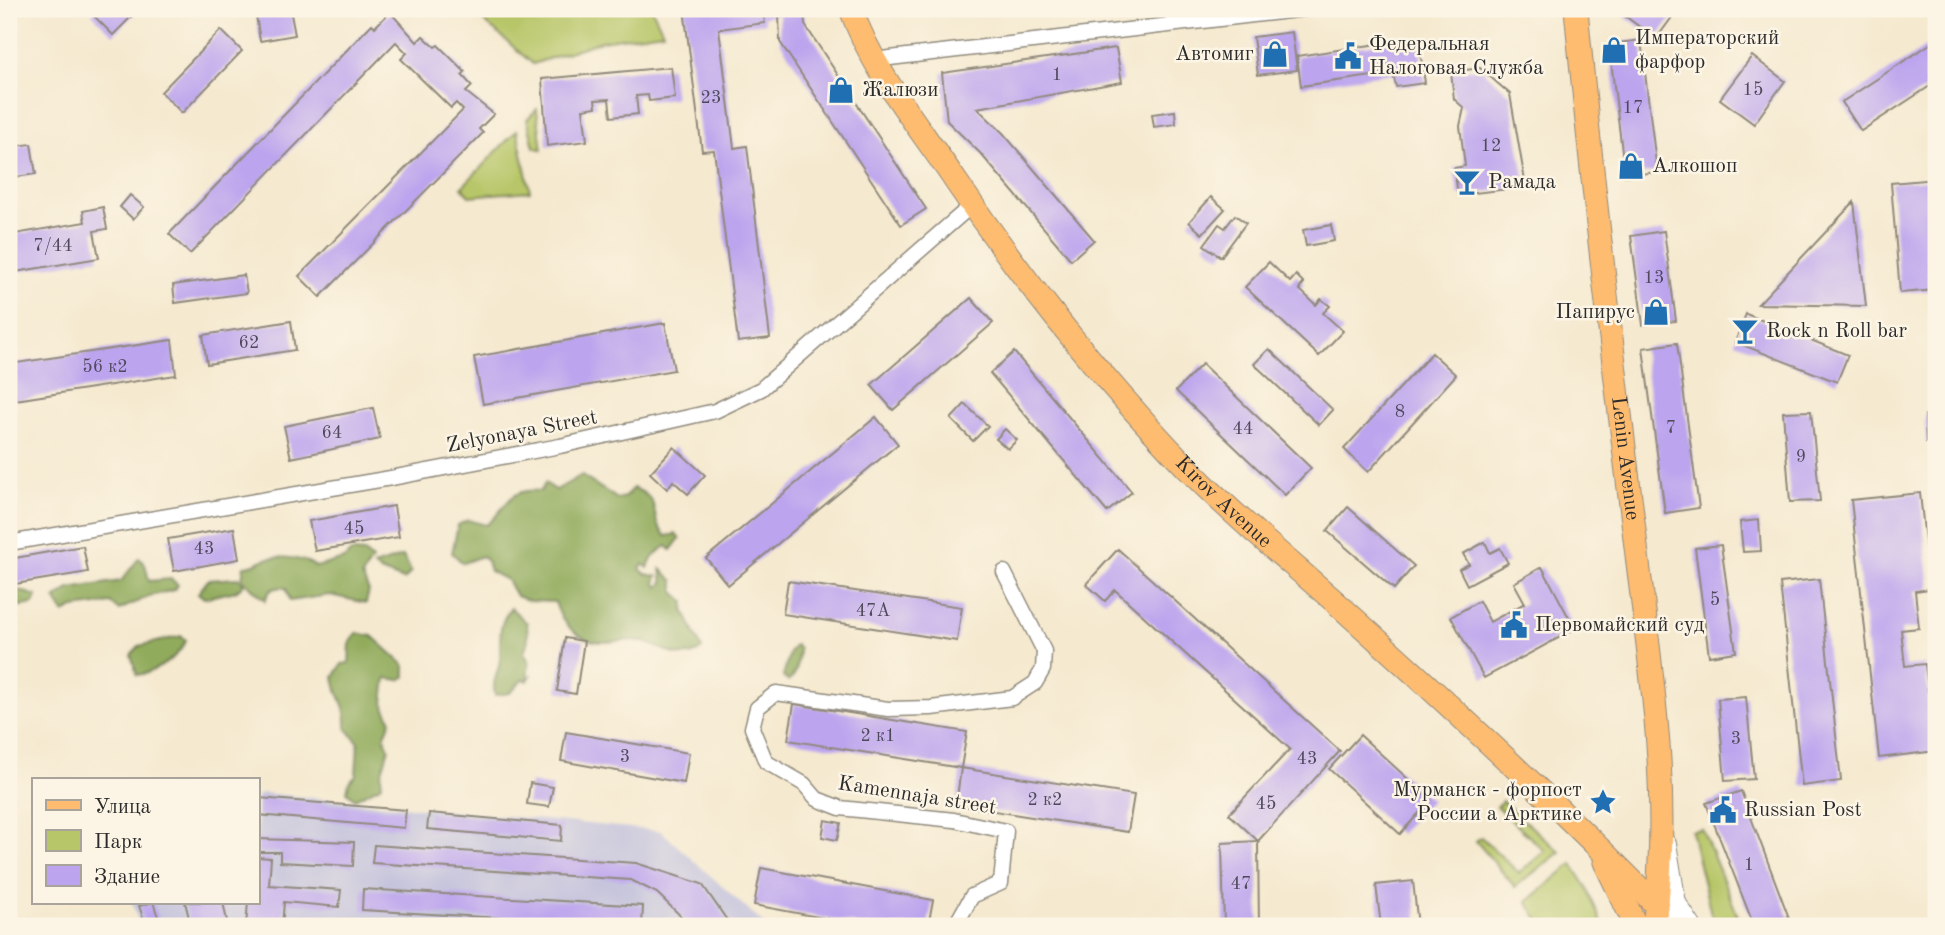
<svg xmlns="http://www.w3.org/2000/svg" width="1945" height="935" font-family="'Old Standard TT',serif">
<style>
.industrial{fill:#c2c1dc}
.green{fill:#b7c668;stroke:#71784a;stroke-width:2}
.forest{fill:#91ab5c;stroke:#5e6b44;stroke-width:2}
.building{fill:#bca4ee}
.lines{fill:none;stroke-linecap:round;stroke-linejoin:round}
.minor-casing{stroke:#908a7d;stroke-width:17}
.tertiary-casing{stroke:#908a7d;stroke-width:20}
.primary-casing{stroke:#908a7d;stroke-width:25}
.minor{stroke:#fff;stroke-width:14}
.tertiary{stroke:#fff;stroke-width:18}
.primary{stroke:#febc70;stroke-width:23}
.labels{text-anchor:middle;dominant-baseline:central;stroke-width:5;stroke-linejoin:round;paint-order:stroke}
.number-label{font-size:18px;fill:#4f495c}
.poi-label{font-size:21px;fill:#2b2b2b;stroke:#fcf5e5;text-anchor:start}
.street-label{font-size:21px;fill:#2b2b2b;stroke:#fcf5e5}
</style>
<rect width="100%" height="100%" fill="#fcf5e5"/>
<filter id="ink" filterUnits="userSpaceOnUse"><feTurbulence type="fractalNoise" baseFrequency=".0143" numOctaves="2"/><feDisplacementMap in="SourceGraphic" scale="14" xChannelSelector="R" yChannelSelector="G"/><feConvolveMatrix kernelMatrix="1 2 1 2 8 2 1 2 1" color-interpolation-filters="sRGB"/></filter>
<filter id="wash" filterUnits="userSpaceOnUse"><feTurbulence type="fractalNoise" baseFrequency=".00686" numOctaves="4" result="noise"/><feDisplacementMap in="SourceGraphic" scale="28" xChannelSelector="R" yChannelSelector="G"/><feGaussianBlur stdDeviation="1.57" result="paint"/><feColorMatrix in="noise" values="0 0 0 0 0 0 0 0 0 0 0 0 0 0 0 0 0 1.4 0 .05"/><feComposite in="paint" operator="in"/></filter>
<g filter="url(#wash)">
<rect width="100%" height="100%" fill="#f5e9cf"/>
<path class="industrial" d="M262,793L661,831L766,926H140L132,902H257V796Z"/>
<g class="green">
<path d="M470,9H652L663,32L601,41L533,64Z"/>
<path d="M537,109L542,150L534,147L527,119Z"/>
<path d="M517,130L530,191L469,196L462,187Z"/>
<path d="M1502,801L1560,852L1515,887L1476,841L1481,837L1519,873L1545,851L1497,807Z"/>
<path d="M1702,829L1742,926H1714L1691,831Z"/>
<path d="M1572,864L1586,886L1603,926H1543L1527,902Z"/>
</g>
<g class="forest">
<path d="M582,475C595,487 603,487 617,499L625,497L633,488C666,500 646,517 666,536L676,534L680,538L671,550L667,546C658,551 650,558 648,568L643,564L640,569L646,574L657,576L655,583L659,587L663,582L661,569L674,581V592L685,602L684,610L702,649C681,666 661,645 640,641C628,638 614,643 601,642C578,641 561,623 555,602L530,601L516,596L507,580L490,571L487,561L482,556L463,563L452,553L458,525L468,520L486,525C508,509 506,487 541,491L545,483L556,490Z"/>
<path d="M351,552L364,553L372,560L362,576L369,591L366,603L330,595L290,601L286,588C273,586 270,589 265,600L242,579L244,566C254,566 257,562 266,559C279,555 306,558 316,567L344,559Z"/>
<path d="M403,556L411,572L404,580L380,571L374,566Z"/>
<path d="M139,558L145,564L149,581L171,579L178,585L174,590L150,596L119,610L111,603L74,608L64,613L55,599L69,589L121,581Z"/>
<path d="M238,578L244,584L236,591L204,598L198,593L208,580Z"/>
<path d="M18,590L37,596L33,604L9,608V593Z"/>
<path d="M511,608L527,623L528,641L524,652L529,662L527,679L532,674L528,681L523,679L510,693L495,695C491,677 500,674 500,657C501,638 497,624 511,608Z"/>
<path d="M357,633L372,636L405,666V677L399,680L386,678L383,703L391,721L384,737L389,748L381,775L382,785L355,799L347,792L349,782L356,775L358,742L346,728C347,702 337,699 334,677L342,664L349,663L350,643Z"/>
<path d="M181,636L186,641C178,658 154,673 137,675L131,655L139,646Z"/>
<path d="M795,645L799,649C798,661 798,675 788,681L783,677L790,651Z"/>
</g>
<g id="blocks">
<g class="building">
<path d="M97,9H139L113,35L92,14Z"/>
<path d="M255,9H290L295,35L260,41Z"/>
<path d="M684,9H804L805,25L926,209L901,225L780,42L779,14L764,17L765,23L719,29L734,148L747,146L770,338L738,342L714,150L702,151Z"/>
<path d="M1624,9H1678L1656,39L1621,13Z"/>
<path d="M390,12L417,42L423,36L435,47L438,45L465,72L462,75L472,86L466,92L494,114L479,129L483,133L320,297L299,276L463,110L456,103L451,108L401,59L407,53L396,42L190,254L169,234L372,24L375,27Z"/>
<path d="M221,30L242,51L182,113L161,92Z"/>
<path d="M1292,32L1297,70L1258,75L1253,37Z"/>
<path d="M1418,38L1425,83L1396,87L1393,73L1301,86L1297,56Z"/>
<path d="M1641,40L1657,172L1625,176L1609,44Z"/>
<path d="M1936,40V82L1861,131L1842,102Z"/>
<path d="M1116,48L1122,82L977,108L1003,133L1094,240L1071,260L980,153L947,121L942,73Z"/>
<path d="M1752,56L1785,81L1754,124L1720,99Z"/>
<path d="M671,67L675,98L649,101L648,95L636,96L638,114L611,117L609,99L595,100L596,107L583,109L587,141L547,146L542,79Z"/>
<path d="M1480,68L1510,94L1526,187L1458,195L1454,168L1465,166L1460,126L1464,108L1454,99L1451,72Z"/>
<path d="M1175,111L1176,124L1154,127L1152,114Z"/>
<path d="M31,144L36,174L9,178V147Z"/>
<path d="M1936,179V290L1900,293L1891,183Z"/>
<path d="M130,195L144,207L133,219L120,207Z"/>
<path d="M1211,197L1225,209L1202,234L1189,222Z"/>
<path d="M1854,202L1866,306L1758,304Z"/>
<path d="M103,207L107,229L94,231L99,258L9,273V235L85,222L83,211Z"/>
<path d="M1235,215L1246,223L1221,257L1204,245L1219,224L1225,228Z"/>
<path d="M1331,225L1334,241L1306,246L1303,230Z"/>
<path d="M1664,231L1676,321L1643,325L1631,236Z"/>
<path d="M1269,262L1290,282L1296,275L1304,283L1299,289L1316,305L1321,299L1330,306L1323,313L1343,331L1319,356L1245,287Z"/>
<path d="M244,275L247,293L175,303L173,285Z"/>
<path d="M971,298L993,323L893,410L871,385Z"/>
<path d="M1746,314L1848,355L1837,382L1735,342Z"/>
<path d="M291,321L295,350L207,364L203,335Z"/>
<path d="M665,323L674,370L483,404L474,357Z"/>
<path d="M172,340L176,375L9,401V364Z"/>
<path d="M1677,343L1699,508L1665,513L1643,348Z"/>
<path d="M1269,349L1333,410L1319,425L1254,364Z"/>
<path d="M1014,352L1132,492L1107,512L990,373Z"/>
<path d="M1432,353L1456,375L1368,472L1344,449Z"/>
<path d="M1202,364L1311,468L1285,495L1176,391Z"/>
<path d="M965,404L988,426L973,441L951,419Z"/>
<path d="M373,408L380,439L291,458L284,426Z"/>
<path d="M1811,411L1820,501L1790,502L1783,412Z"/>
<path d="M1925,415H1936V441L1926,442Z"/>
<path d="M876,417L898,444L728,585L706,558Z"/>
<path d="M1005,429L1017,440L1008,449L996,439Z"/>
<path d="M674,447L705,475L688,494L673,481L667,489L650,473Z"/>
<path d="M1920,493L1930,589L1915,591L1919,628L1901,630L1905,666L1925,664L1928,692L1936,691V751L1879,758L1851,500Z"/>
<path d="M394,506L399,537L315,551L309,521Z"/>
<path d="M1348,507L1414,566L1394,589L1327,531Z"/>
<path d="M1759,520L1761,551L1743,552L1740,522Z"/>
<path d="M234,528L239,559L174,571L168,539Z"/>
<path d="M1485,542L1490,553L1500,548L1508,563L1467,585L1459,569L1469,564L1463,554Z"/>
<path d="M1721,545L1736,652L1709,656L1695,548Z"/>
<path d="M83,546L88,572L9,585V559Z"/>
<path d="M1118,549L1340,751L1258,841L1259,926H1224L1222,843L1258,841L1229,814L1290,749L1115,590L1105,601L1086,584Z"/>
<path d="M1542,567L1575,629L1484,678L1451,617L1479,601L1490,622L1525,603L1514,583Z"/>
<path d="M1819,579L1841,781L1802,786L1780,583Z"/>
<path d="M788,581L962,607L957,641L783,614Z"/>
<path d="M565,638L584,641L576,694L557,691Z"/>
<path d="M1746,697L1754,779L1725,781L1718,699Z"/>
<path d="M794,704L967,732L961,768L788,740Z"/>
<path d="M566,732L689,753L684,783L561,761Z"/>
<path d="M1360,735L1431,800L1400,834L1329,769Z"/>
<path d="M961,768L1134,795L1128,832L956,805Z"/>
<path d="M530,783L553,787L549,807L527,804Z"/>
<path d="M1741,791L1792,926H1754L1706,803Z"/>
<path d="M259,798L406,810L404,828L258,815Z"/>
<path d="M429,813L562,825L561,841L427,829Z"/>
<path d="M825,820L841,823L837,840L822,837Z"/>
<path d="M257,839L354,842L353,866L280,862V852H257Z"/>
<path d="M374,845L636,863L702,884L731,926H691L657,893L631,880L372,863Z"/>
<path d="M257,857L271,858L269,885L341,890L339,907L284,902L282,926H246L248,902H257Z"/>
<path d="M761,868L933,900L928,926H866L754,905Z"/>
<path d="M1413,881L1418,926H1381L1376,885Z"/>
<path d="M363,889L643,906L642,926L362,910Z"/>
<path d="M153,902L161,926H146L139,906Z"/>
<path d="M185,902H223L228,926H191Z"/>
</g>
</g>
</g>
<g filter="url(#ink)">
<use href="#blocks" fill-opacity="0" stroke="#908a7d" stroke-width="2"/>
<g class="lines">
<defs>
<g id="minor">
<path d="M873,60L1305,9"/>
<path d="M9,543L391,478L560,446L715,411L761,389L972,205"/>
<path d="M955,926L972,896L1001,883L1006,831L954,820L840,808L817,799L804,784L766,762L752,728L757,708L776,693L888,709L931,708L1012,698L1035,683L1043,669L1044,651L1004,572"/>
</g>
<g id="tertiary">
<path d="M1667,844L1677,903L1692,926"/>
<path d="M1657,906L1678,926"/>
</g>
<g id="primary">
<path id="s1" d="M851,9C873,72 918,125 955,180C1026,285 1105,383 1193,474C1242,524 1299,569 1352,617C1456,711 1559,806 1657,906"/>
<path id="s2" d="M1576,9C1592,183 1613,357 1634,530C1649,660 1673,796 1654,926"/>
<path d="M1605,862L1636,926"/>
</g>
</defs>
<use href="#minor" class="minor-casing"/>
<use href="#tertiary" class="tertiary-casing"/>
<use href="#primary" class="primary-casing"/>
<use href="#minor" class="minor"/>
<use href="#tertiary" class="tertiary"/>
<use href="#primary" class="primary"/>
</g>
</g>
<defs>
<symbol id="shop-bare" viewBox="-9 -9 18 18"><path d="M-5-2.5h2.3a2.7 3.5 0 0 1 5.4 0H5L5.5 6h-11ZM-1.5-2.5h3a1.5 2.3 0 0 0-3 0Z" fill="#1f6fb2" stroke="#fcf5e5" stroke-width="2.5" paint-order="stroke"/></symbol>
<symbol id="civic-bare" viewBox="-9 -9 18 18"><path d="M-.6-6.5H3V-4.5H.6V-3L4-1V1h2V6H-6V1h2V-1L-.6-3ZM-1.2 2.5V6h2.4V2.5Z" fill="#1f6fb2" stroke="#fcf5e5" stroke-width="2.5" paint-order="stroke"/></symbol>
<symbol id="bar-bare" viewBox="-9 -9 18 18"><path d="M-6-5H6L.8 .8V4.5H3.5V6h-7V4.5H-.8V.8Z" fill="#1f6fb2" stroke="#fcf5e5" stroke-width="2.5" paint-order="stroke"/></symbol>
<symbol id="sight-bare" viewBox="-9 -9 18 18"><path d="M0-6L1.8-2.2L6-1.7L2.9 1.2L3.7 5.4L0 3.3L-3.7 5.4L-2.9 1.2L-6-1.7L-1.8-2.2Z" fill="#1f6fb2" stroke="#fcf5e5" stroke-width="2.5" paint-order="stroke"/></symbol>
</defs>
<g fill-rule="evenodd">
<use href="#shop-bare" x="1595" y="31" width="38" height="38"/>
<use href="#shop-bare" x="1256" y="35" width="38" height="38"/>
<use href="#civic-bare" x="1329" y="37" width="38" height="38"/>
<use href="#shop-bare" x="822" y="71" width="38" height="38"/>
<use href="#shop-bare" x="1612" y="147" width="38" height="38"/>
<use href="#bar-bare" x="1448" y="163" width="38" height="38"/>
<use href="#shop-bare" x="1637" y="293" width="38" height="38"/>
<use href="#bar-bare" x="1726" y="312" width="38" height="38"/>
<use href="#civic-bare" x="1495" y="606" width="38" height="38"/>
<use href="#sight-bare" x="1584" y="783" width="38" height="38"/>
<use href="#civic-bare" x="1704" y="791" width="38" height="38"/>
</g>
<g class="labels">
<g class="number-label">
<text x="1057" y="75">1</text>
<text x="1753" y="90">15</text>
<text x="711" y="98">23</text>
<text x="1633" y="108">17</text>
<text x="1491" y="146">12</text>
<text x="53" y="246">7/44</text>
<text x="1654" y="278">13</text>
<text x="249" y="343">62</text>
<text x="105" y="367">56 к2</text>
<text x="1400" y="412">8</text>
<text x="1671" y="428">7</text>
<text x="1243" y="429">44</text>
<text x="332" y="433">64</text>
<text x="1801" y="457">9</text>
<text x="354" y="529">45</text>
<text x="204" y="549">43</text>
<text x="1715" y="600">5</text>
<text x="873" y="611">47А</text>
<text x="878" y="736">2 к1</text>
<text x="1736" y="739">3</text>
<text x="625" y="757">3</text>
<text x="1307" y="759">43</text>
<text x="1045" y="800">2 к2</text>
<text x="1266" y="804">45</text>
<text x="1749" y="865">1</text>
<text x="1241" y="884">47</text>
</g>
<g class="poi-label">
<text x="1635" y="38">Императорский<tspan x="1635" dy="24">фарфор</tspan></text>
<text x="1369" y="44">Федеральная<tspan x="1369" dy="24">Налоговая Служба</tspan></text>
<text x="1254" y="54" text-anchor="end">Автомиг</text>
<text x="862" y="90">Жалюзи</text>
<text x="1652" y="166">Алкошоп</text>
<text x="1488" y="182">Рамада</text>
<text x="1635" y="312" text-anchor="end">Папирус</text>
<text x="1766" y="331">Rock n Roll bar</text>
<text x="1535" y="625">Первомайский суд</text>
<text x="1582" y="790" text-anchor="end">Мурманск - форпост<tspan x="1582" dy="24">России а Арктике</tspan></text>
<text x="1744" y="810">Russian Post</text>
</g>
<g class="street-label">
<text transform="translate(522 432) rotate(-11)">Zelyonaya Street</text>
<text stroke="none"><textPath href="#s2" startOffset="452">Lenin Avenue</textPath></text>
<text stroke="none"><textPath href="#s1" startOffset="621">Kirov Avenue</textPath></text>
<text transform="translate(917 796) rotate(9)">Kamennaja street</text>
</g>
</g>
<rect width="1945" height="935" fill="none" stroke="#fcf5e5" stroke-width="35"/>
<rect x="32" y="778" width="228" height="126" fill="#fcf5e5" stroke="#a8a49b" stroke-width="2"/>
<rect x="46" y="800" width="35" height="10" fill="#febc70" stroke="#a8a49b" stroke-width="2"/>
<text x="94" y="813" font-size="21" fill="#2b2b2b">Улица</text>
<rect x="46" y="830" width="35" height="21" fill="#b7c668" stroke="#a8a49b" stroke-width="2"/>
<text x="94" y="848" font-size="21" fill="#2b2b2b">Парк</text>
<rect x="46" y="865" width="35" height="21" fill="#bca4ee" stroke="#a8a49b" stroke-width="2"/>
<text x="94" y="883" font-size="21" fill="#2b2b2b">Здание</text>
</svg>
